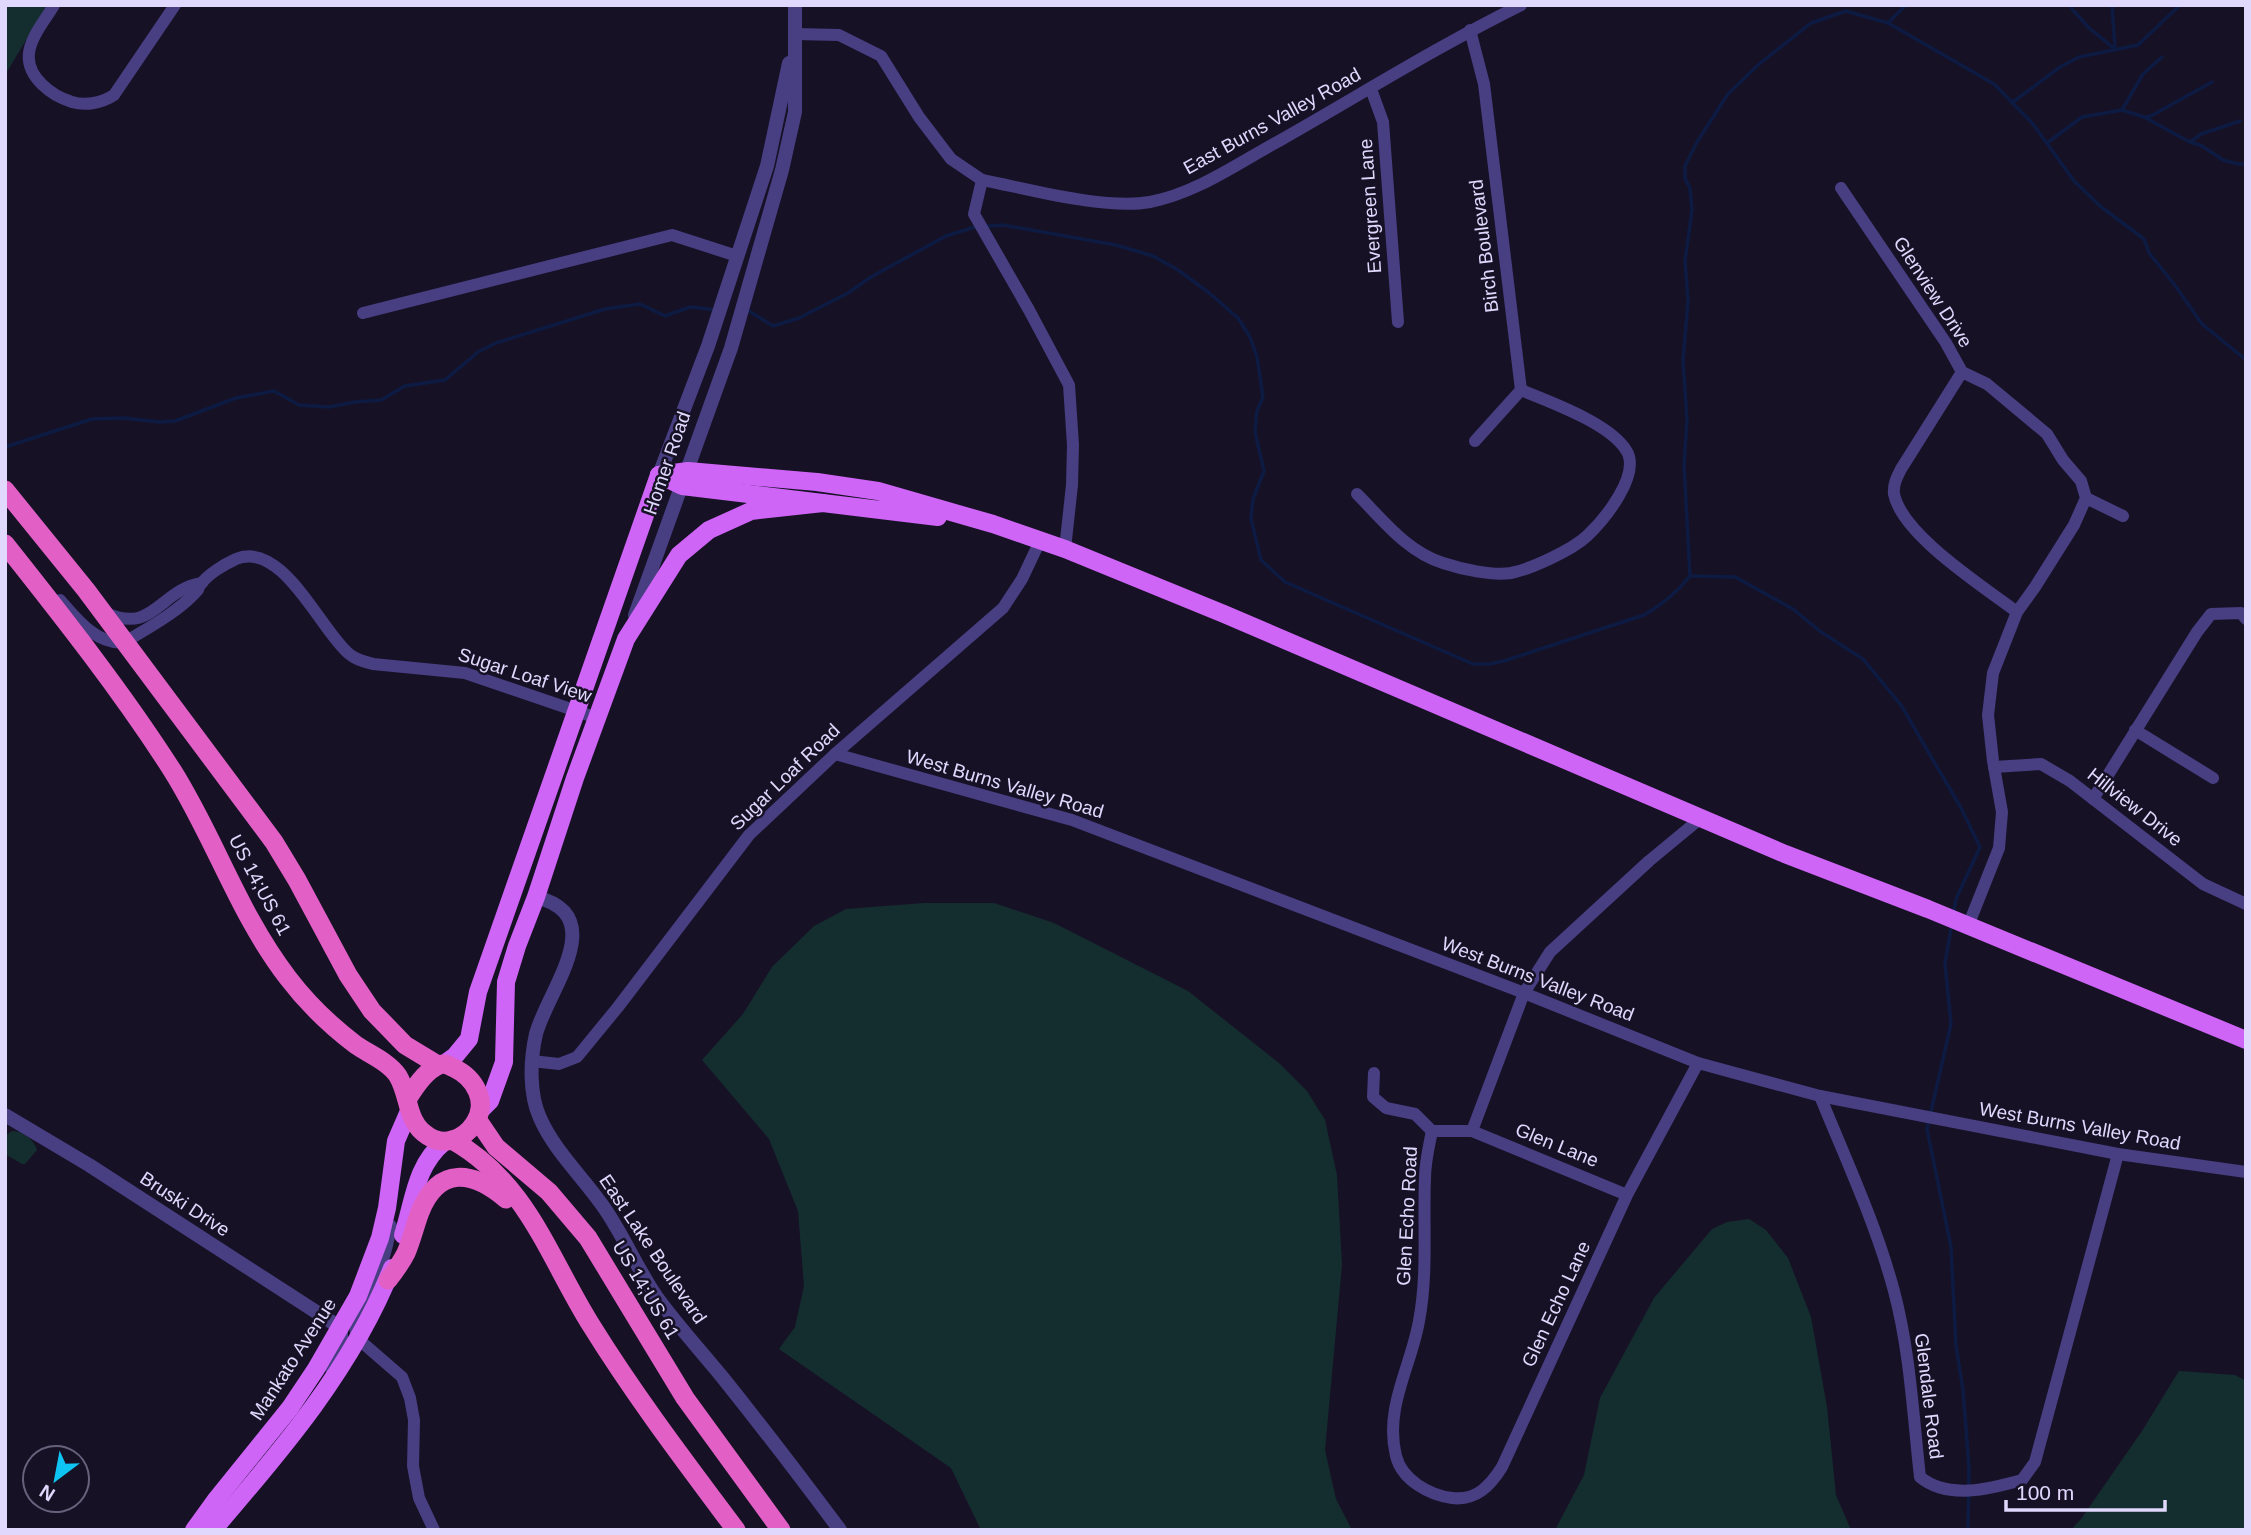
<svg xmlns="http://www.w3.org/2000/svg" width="2251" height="1535" font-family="Helvetica,sans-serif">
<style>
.green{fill:#142e30}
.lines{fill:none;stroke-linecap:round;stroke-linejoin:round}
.stream{stroke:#0d1b43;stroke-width:3.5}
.minor{stroke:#483e82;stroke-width:12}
.tertiary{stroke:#483e82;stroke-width:14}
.primary{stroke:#cf65f7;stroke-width:18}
.trunk{stroke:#e25fc6;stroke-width:19}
.labels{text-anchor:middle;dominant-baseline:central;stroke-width:5;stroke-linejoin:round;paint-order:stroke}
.street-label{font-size:19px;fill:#e0d8fd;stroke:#171126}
</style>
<rect width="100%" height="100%" fill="#171126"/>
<g class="green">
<path d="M5,5H47L5,75Z"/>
<path d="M924,903H994L1054,923L1188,991L1279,1063L1307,1091L1325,1120L1337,1175L1342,1265L1325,1450L1336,1499L1352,1530H981L951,1468L779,1349L795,1327L804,1286L798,1211L769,1139L702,1060L743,1014L772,967L814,926L846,909Z"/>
<path d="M12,1131C23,1131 34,1140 37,1150L25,1164H22L5,1154V1136Z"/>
<path d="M1749,1219L1766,1230L1788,1258L1811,1317L1827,1407L1836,1495L1851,1530H1555L1584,1475L1600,1398L1654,1298L1712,1229L1727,1222Z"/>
<path d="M2179,1371L2235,1375L2246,1381V1530H2071L2081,1519L2142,1431Z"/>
</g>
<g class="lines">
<g class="stream">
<path d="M2071,5L2072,9L2089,28L2115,49"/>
<path d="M2112,5L2115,49"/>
<path d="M1888,23L1906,5"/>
<path d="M2013,102L2060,67L2079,57L2138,45L2180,5"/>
<path d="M2122,110L2143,74L2162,57"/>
<path d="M2146,117L2151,116L2212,82"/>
<path d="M2190,142L2201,134L2240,121"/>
<path d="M2047,143L2082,117L2122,110L2144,117L2190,142L2202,146L2223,160L2238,164H2246"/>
<path d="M745,311H749L773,326L799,318L848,293L871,277L946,236L975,227L1003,225L1116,245L1153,256L1178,270L1208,292L1238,318L1250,337L1257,357L1263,397L1257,411L1255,432L1264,471L1253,499L1251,519L1261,560L1285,582L1473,664H1489L1504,661L1644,615C1663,604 1677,593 1690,576L1684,465L1687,420L1683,361L1688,301L1685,261L1692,210L1690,188L1685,179V166L1697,142L1728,94L1758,65L1811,23L1846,11L1888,23L1994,84L2033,124L2074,181L2100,206L2144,239L2149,253L2174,284L2202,324L2246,360"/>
<path d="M5,447L92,419L123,418L160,422L175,421L236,398L274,391L299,405L329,407L355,402L381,400L405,386L445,380L478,352L496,343L605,309L640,304L665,316L690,307L717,310"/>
<path d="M1690,576L1735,577L1793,609L1821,632L1863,659L1901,705L1961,808L1980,847L1956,899L1954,910"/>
<path d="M1951,929L1945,963L1951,1024L1927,1129L1951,1247L1956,1346L1963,1390L1969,1468L1968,1530"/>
</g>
<g class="minor">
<path d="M54,5C46,19 31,36 29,53C26,77 52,96 72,102C86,106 102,103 114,95L175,5"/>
<path d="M1470,30L1484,84L1521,390L1475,441"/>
<path d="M795,34L839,35L881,56L919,117L951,159L982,180L974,214L1029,310L1069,385L1073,445L1072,485L1065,549"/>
<path d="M1371,89L1383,122L1398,322"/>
<path d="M982,180C1029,189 1104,210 1150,202C1197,193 1238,163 1279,141C1360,95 1438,46 1521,5"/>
<path d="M1841,188L1946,343L1962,372L1987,384L2047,434L2063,460L2081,481L2086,498L2074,525L2035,587L2017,612L1993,673L1988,715L1993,761L2002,812L1999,848L1968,926"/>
<path d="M363,313L672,235L737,256"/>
<path d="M1962,372L1901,469C1897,477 1893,484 1894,494C1902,535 1984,587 2017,612"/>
<path d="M1357,494C1382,519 1407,552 1443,563C1461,569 1492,576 1511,573C1531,569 1572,550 1587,536C1604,520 1642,474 1626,450C1609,423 1550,402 1521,390"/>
<path d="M2086,498L2123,516"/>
<path d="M60,600C76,618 97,646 125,642C148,628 176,613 195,593C202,586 195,592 201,584C208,574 225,564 236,559C282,540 320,629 348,653C356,660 363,661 373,664L465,673L597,718"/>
<path d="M106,613C154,635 160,589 202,583"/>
<path d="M2135,730L2213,778"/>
<path d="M835,754L1072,820L1524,993L1698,1063L1820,1096L2118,1154L2246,1172"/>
<path d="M1994,767L2041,764L2070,781L2203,884L2246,904"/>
<path d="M2093,799L2197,632L2211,614L2241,613L2246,619"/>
<path d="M532,1061L559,1064L577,1057L618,1007L749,835L835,754L1003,608L1022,579L1040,541"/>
<path d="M1374,1073L1373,1097L1386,1108L1415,1114L1432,1131"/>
<path d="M1820,1096C1846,1160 1876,1224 1894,1291C1910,1351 1913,1415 1920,1477C1948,1500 1990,1489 2022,1480L2035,1462L2118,1154"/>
<path d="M1472,1131L1524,993L1550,952L1649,861L1701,818"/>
<path d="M1627,1195L1472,1131H1432C1429,1146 1425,1162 1425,1178C1423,1226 1428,1274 1419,1321C1411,1367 1384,1408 1396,1456C1402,1480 1429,1495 1452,1498C1476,1501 1490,1486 1502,1467L1627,1195L1698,1063"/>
<path d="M391,1226C389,1237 387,1248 383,1259C374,1284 348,1309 357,1338L402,1377L410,1398L414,1420L413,1466L419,1498L434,1530"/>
</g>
<g class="tertiary">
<path d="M659,475L708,346L767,166L789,63"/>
<path d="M635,615L731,348L782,170L795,112V5"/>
<path d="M536,897C612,916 547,991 536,1034C530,1060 529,1094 540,1118C555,1152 584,1178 605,1209C624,1237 637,1268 656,1296C677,1325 701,1351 723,1378C763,1428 802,1479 840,1530"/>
<path d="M5,1115L89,1165L341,1328V1347L331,1367"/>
</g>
<g class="primary">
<path d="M659,475L688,471L817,482L878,491L993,524L1065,549L1224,614L1785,854L1928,909L2246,1040"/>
<path d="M659,475L682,486L938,517"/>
<path d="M444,1064L455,1056L469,1039L478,992L659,475"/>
<path d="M479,1112L490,1101L504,1062L506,982L517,946L536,897L575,778L626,639L679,555L709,530L751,511L823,503"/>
<path d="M403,1235C414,1201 415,1166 444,1142"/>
<path d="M194,1530L215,1501L290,1408L316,1369L358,1296L380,1238L387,1208L396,1141L409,1111"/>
<path d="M213,1530C282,1450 353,1367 392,1268"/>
</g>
<g class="trunk">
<path d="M5,490L86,590L274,842L297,880L348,975L372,1011L405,1045L438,1065"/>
<path d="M5,544C63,617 122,692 172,770C215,838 238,913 288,978C307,1003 331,1026 356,1045C369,1054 389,1062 398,1076C410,1096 406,1123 428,1136C444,1147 464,1139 474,1124C489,1102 475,1078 454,1068C449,1066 445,1062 439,1065C425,1071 414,1088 407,1100"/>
<path d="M477,1119L496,1147L549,1192L588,1238L685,1398L781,1530"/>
<path d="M452,1140C527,1182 549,1258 591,1325C635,1396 686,1463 736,1530"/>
<path d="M388,1280C395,1271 401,1263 406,1253C412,1239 415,1225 420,1212C439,1165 473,1171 506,1199"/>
</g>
</g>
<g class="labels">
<g class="street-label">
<text transform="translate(1272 121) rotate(-29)">East Burns Valley Road</text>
<text transform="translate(1370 206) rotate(-94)">Evergreen Lane</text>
<text transform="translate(1484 246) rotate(-97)">Birch Boulevard</text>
<text transform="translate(1933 292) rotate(57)">Glenview Drive</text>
<text transform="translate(667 463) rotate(-71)">Homer Road</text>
<text transform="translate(525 675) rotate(18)">Sugar Loaf View</text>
<text transform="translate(785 777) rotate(-44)">Sugar Loaf Road</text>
<text transform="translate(1005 784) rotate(16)">West Burns Valley Road</text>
<text transform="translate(2135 807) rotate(38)">Hillview Drive</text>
<text transform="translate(260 885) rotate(62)">US 14;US 61</text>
<text transform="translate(1538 979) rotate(21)">West Burns Valley Road</text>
<text transform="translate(2080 1126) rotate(10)">West Burns Valley Road</text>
<text transform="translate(1557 1145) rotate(22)">Glen Lane</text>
<text transform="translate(185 1204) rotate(33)">Bruski Drive</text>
<text transform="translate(1407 1216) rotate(-87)">Glen Echo Road</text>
<text transform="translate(653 1249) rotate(56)">East Lake Boulevard</text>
<text transform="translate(646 1290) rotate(59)">US 14;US 61</text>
<text transform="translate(1556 1304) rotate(-65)">Glen Echo Lane</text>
<text transform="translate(293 1359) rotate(-57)">Mankato Avenue</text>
<text transform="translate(1929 1396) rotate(83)">Glendale Road</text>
</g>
</g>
<rect width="2251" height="1535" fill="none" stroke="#e0d8fd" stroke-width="14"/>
<g transform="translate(56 1479) rotate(212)"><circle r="33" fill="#171126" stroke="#67617c" stroke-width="2"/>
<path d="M0-5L12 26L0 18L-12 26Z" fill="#0ec4f3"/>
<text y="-10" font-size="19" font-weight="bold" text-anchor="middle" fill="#e0d8fd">N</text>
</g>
<path d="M2006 1500v10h159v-10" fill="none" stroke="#e0d8fd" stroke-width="3.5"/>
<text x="2016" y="1500" font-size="21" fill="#e0d8fd" stroke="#171126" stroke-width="5" paint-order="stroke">100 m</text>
</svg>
